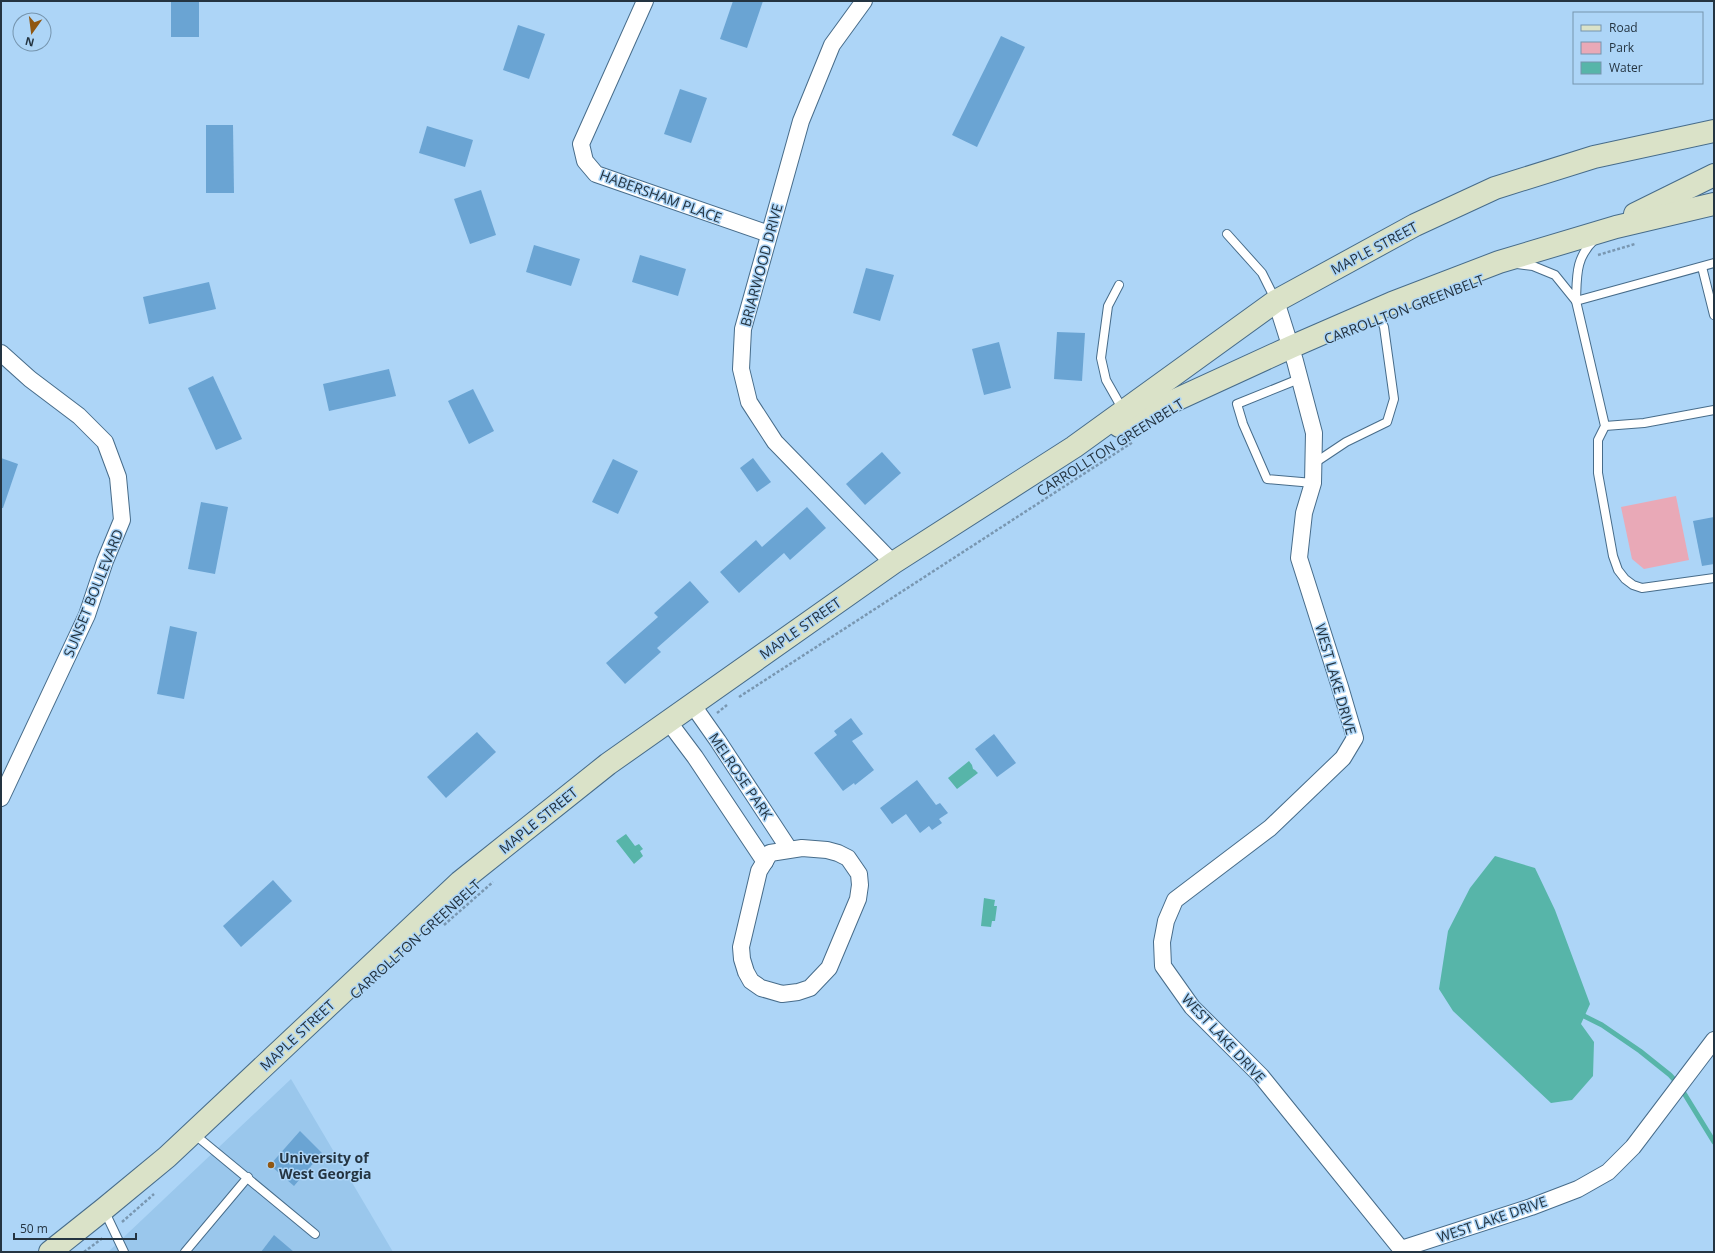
<svg xmlns="http://www.w3.org/2000/svg" width="1715" height="1253" font-family="'Open Sans',sans-serif">
<style>
.built{fill:#9ac7ec}
.green{fill:#e9a9b7}
.water{fill:#57b5a9}
.lines{fill:none;stroke-linecap:round;stroke-linejoin:round}
.stream{stroke:#57b5a9;stroke-width:5}
.building{fill:#6aa4d3}
.lane-casing{stroke:#476c8a;stroke-width:10}
.street-casing{stroke:#476c8a;stroke-width:18}
.secondary-casing{stroke:#476c8a;stroke-width:24}
.path{stroke:#7997b1;stroke-width:2.5;stroke-dasharray:3 2;stroke-linecap:butt}
.lane{stroke:#fff;stroke-width:8}
.street{stroke:#fff;stroke-width:16}
.secondary{stroke:#dae2c8;stroke-width:22}
.poi-dot{fill:#905712;stroke:#add5f7;stroke-width:1.5}
.labels{text-anchor:middle;dominant-baseline:central;stroke-width:3;stroke-linejoin:round;paint-order:stroke}
.street-label{font-size:14px;fill:#243441;stroke:#add5f7}
.poi-label{font-size:14px;font-weight:bold;fill:#243441;stroke:#add5f7;text-anchor:start}
</style>
<rect width="100%" height="100%" fill="#add5f7"/>
<path class="built" d="M291,1079L393,1252H108Z"/>
<path class="green" d="M1676,496L1689,560L1644,569L1632,559L1621,507Z"/>
<g class="water">
<path d="M969,761L972,765L973,769L975,770L978,773L957,789L948,778Z"/>
<path d="M626,834L635,846L639,844L643,849L640,851L643,856L634,864L616,841Z"/>
<path d="M1495,856L1535,868L1555,910L1590,1004L1581,1024L1594,1042L1593,1076L1572,1100L1551,1103L1453,1011L1439,989L1448,931L1470,888Z"/>
<path d="M984,898L995,900L994,906H997L995,921H992L991,927L981,926Z"/>
</g>
<g class="lines">
<path class="stream" d="M1584,1016L1602,1025L1640,1051L1670,1075L1679,1085L1714,1142"/>
</g>
<g class="building">
<rect x="171" y="1" width="28" height="36"/>
<path d="M733,1H763L747,48L720,39Z"/>
<path d="M518,25L545,34L529,79L503,70Z"/>
<path d="M1001,36L1025,47L977,147L952,135Z"/>
<path d="M680,89L707,98L691,143L664,134Z"/>
<path d="M206,125H233L234,193H206Z"/>
<path d="M427,126L473,140L465,167L419,153Z"/>
<path d="M481,190L496,235L470,244L454,199Z"/>
<path d="M534,245L580,259L571,286L526,272Z"/>
<path d="M640,255L686,269L678,296L632,282Z"/>
<path d="M866,268L894,275L880,321L853,313Z"/>
<path d="M209,282L216,309L149,324L143,297Z"/>
<path d="M1057,332L1085,333L1082,381L1054,379Z"/>
<path d="M999,342L1011,388L984,395L972,349Z"/>
<path d="M389,369L396,396L329,411L323,384Z"/>
<path d="M213,376L242,439L216,450L188,388Z"/>
<path d="M473,389L494,431L469,444L448,401Z"/>
<path d="M882,452L901,473L865,505L846,484Z"/>
<path d="M1,458L18,464L3,508H1Z"/>
<path d="M753,458L771,482L757,492L740,468Z"/>
<path d="M613,459L638,471L618,514L592,502Z"/>
<path d="M201,502L228,507L215,574L188,569Z"/>
<path d="M807,507L826,528L790,560L784,553L739,593L720,572L756,540L762,547Z"/>
<path d="M1714,517V564L1702,566L1693,521Z"/>
<path d="M690,581L709,602L657,648L661,652L625,684L606,663L658,617L654,613Z"/>
<path d="M170,626L197,632L184,699L157,694Z"/>
<path d="M851,718L863,734L852,741L874,770L855,785L854,783L843,791L814,753L837,735L834,731Z"/>
<path d="M477,732L496,752L446,798L427,777Z"/>
<path d="M994,734L1016,763L997,777L975,749Z"/>
<path d="M917,780L936,805L940,803L948,813L939,819L942,823L932,830L929,826L920,833L906,814L892,824L880,808Z"/>
<path d="M273,880L292,901L241,947L223,926Z"/>
<path d="M300,1131L322,1153L294,1186L270,1165Z"/>
<path d="M274,1235L294,1252H261Z"/>
</g>
<g class="lines">
<defs>
<g id="lane">
<path d="M1227,234L1262,273L1276,301"/>
<path d="M1714,263L1576,301L1605,426L1598,440V473L1613,556L1618,570L1625,579L1633,585L1642,588L1714,578"/>
<path d="M1517,264L1533,266L1555,275L1576,301C1577,276 1575,258 1595,239"/>
<path d="M1702,267L1714,315"/>
<path d="M1119,285L1108,306L1101,358L1106,380L1123,410"/>
<path d="M1299,379L1237,404L1243,424L1267,479L1313,483"/>
<path d="M1605,426L1644,423L1714,410"/>
<path d="M1313,464L1346,442L1387,422L1394,399L1384,327L1377,311"/>
<path d="M194,1134L315,1234"/>
<path d="M104,1210L124,1252"/>
<path d="M185,1252L248,1177"/>
</g>
<g id="street">
<path d="M645,1L581,144L585,161L596,174L769,234"/>
<path d="M864,1L832,45L801,121L743,329L741,369L749,402L775,442L893,563"/>
<path d="M1276,301L1295,361L1314,433L1313,483L1304,513L1299,558L1340,687L1355,738L1343,758L1270,828L1175,900L1166,921L1162,942L1163,966L1192,1007L1261,1076L1401,1249L1531,1207L1578,1189L1608,1172L1633,1147L1714,1040"/>
<path d="M1,353L30,379L79,416L105,442L118,477L122,520L105,561L87,615L1,798"/>
<path d="M692,704L718,741L789,849"/>
<path d="M668,721L695,757L765,862"/>
<path d="M802,848L827,850L838,853L848,858L859,874L860,885L858,899L829,968L810,988L798,992L782,994L761,988L751,981L746,972L742,959L741,947L759,871L770,853Z"/>
</g>
<g id="secondary">
<path d="M1635,214L1714,175"/>
<path d="M1119,426L1291,347L1392,303L1499,262L1616,227L1714,204"/>
<path d="M50,1252L104,1209L167,1157L460,882L608,764L893,563L1074,447L1276,301L1415,225L1495,188L1594,157L1714,131"/>
</g>
</defs>
<use href="#lane" class="lane-casing"/>
<use href="#street" class="street-casing"/>
<use href="#secondary" class="secondary-casing"/>
<g class="path">
<path d="M1598,255L1635,244"/>
<path d="M739,697L1133,442"/>
<path d="M717,713L727,705"/>
<path d="M444,925L493,882"/>
<path d="M122,1222L154,1194"/>
<path d="M84,1252L104,1237"/>
</g>
<use href="#lane" class="lane"/>
<use href="#street" class="street"/>
<use href="#secondary" class="secondary"/>
</g>
<circle class="poi-dot" cx="271" cy="1165" r="4"/>
<g class="labels">
<g class="street-label">
<text transform="translate(661 196) rotate(20)">HABERSHAM PLACE</text>
<text transform="translate(1374 248) rotate(-28)">MAPLE STREET</text>
<text transform="translate(761 265) rotate(-75)">BRIARWOOD DRIVE</text>
<text transform="translate(1404 309) rotate(-21)">CARROLLTON GREENBELT</text>
<text transform="translate(1110 447) rotate(-32)">CARROLLTON GREENBELT</text>
<text transform="translate(93 593) rotate(-68)">SUNSET BOULEVARD</text>
<text transform="translate(800 628) rotate(-35)">MAPLE STREET</text>
<text transform="translate(1336 679) rotate(74)">WEST LAKE DRIVE</text>
<text transform="translate(741 776) rotate(56)">MELROSE PARK</text>
<text transform="translate(538 820) rotate(-39)">MAPLE STREET</text>
<text transform="translate(415 939) rotate(-42)">CARROLLTON GREENBELT</text>
<text transform="translate(297 1035) rotate(-43)">MAPLE STREET</text>
<text transform="translate(1224 1038) rotate(47)">WEST LAKE DRIVE</text>
<text transform="translate(1492 1219) rotate(-19)">WEST LAKE DRIVE</text>
</g>
<g class="poi-label">
<text x="279" y="1157">University of<tspan x="279" dy="16">West Georgia</tspan></text>
</g>
</g>
<rect width="1715" height="1253" fill="none" stroke="#243441" stroke-width="4"/>
<rect x="1573" y="12" width="130" height="72" fill="#add5f7" stroke="#7695ae"/>
<rect x="1581" y="25" width="20" height="6" fill="#dae2c8" stroke="#7695ae"/>
<text x="1609" y="32" font-size="12" fill="#243441">Road</text>
<rect x="1581" y="42" width="20" height="12" fill="#e9a9b7" stroke="#7695ae"/>
<text x="1609" y="52" font-size="12" fill="#243441">Park</text>
<rect x="1581" y="62" width="20" height="12" fill="#57b5a9" stroke="#7695ae"/>
<text x="1609" y="72" font-size="12" fill="#243441">Water</text>
<g transform="translate(32 32) rotate(194)"><circle r="19" fill="#add5f7" stroke="#7695ae"/>
<path d="M0-3L7 15L0 10L-7 15Z" fill="#905712"/>
<text y="-6" font-size="11" font-weight="bold" text-anchor="middle" fill="#243441">N</text>
</g>
<path d="M14 1233v6h122v-6" fill="none" stroke="#243441" stroke-width="2"/>
<text x="20" y="1233" font-size="12" fill="#243441" stroke="#add5f7" stroke-width="3" paint-order="stroke">50 m</text>
</svg>
